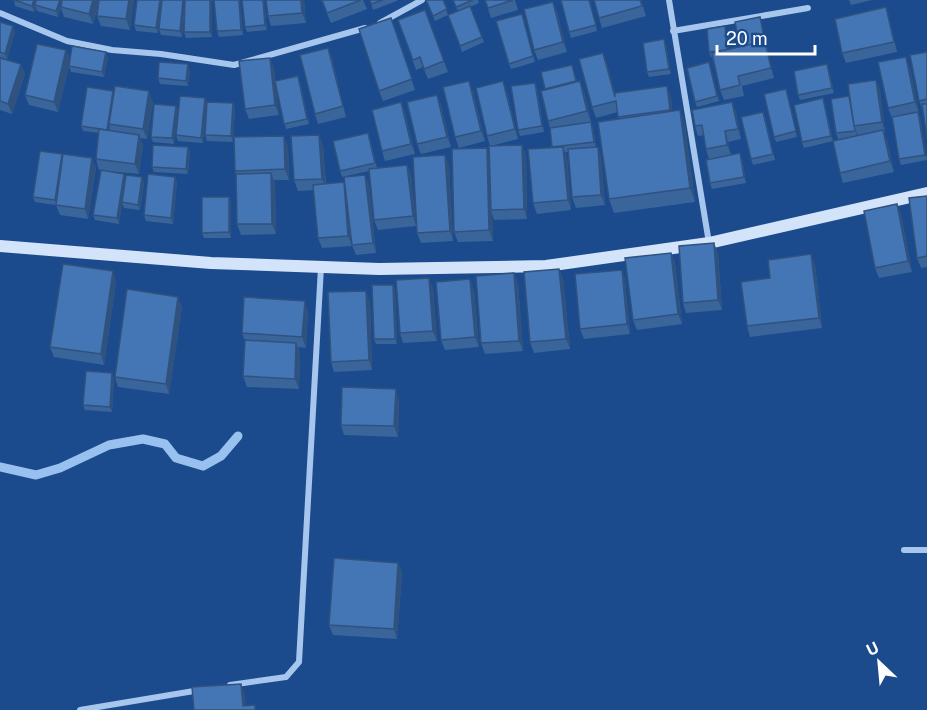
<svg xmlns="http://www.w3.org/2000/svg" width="927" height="710" font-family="'Public Sans',sans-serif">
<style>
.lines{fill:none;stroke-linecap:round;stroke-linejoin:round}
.stream{stroke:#99c1ef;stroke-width:9}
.street{stroke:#a7c6ed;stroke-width:6}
.secondary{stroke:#d3e4fa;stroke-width:12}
.wall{fill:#3a659b}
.shaded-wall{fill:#30527e}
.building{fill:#4475b4;stroke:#30527e;stroke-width:1.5}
</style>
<rect width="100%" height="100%" fill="#1b4b8c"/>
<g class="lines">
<path class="stream" d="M0,467L36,475L60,468L109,445L143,439L165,444L176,458L203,466L221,456L238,436"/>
<g class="street">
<path d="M669,0L709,243"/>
<path d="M0,13L67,41L112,50L161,54L234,65L365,28"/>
<path d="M380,23L422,0"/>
<path d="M673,31L808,8"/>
<path d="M904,550H927"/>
<path d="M230,685L286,677L299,662L321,267"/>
<path d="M80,710L200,690"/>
</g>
<path class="secondary" d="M0,246L211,263L379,269L546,266L709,243L927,193"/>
</g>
<g class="wall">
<path d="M14,0H134L130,30L101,26L97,16L99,2L93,24L64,17L61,8L58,17L37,11L36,8L34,12L15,6Z"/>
<path d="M137,0H184L185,1V0H212V37L186,38L184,32L185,7L182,37L161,35L159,29L160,19L158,33L136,31L134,25Z"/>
<path d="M214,0H240L243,35L219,37L217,31Z"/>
<path d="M264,0L267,30L247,32L245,27Z"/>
<path d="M304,0L306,23L271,26L268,16Z"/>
<path d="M321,0H363L367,9L331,23Z"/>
<path d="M370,0H397V1L373,10Z"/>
<path d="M426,0H443L448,15L458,11L453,0H478L479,3L470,7L484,42L462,52L448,15L435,21Z"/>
<path d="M485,0H515L518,10L491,18Z"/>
<path d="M590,0L597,31L571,38L569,32Z"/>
<path d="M641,0L646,16L602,28L599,18Z"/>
<path d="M849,0H872L851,5Z"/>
<path d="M886,7L889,18L897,52L846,63L842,53Z"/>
<path d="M425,10L448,72L428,79L423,67L416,70L398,20Z"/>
<path d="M557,12L567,52L538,60L534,50Z"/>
<path d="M522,14L535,62L511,69L509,64Z"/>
<path d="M760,17L774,78L742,86L744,96L724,100L720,90L712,57H711L709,52L727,32L728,50L740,47Z"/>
<path d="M391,18L415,90L383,101L379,91Z"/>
<path d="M0,22L15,32L7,59L0,57Z"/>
<path d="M664,39L666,45L671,74L649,77L647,72Z"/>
<path d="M328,48L332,58L346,117L318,124L315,114Z"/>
<path d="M66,50L70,60L108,57L104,77L71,72L69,66L58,112L29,105L25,95Z"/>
<path d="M927,52V139L923,111L919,101Z"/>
<path d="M603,53L615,94L671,96L672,111L680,110L685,125L695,202L614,213L609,199L619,119L618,112L596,118L592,107Z"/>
<path d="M0,58L21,64L25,74L12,114L0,110Z"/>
<path d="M709,62L719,101L697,107L695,102Z"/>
<path d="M827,64L829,70L834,93L800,100L798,95Z"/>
<path d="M572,65L577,82L584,91L591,122L585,123L593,127L596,147H598L601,157L605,205L576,208L572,197L568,152H565L567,157L571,210L537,214L533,203L552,147L550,128L548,121Z"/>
<path d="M910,67L919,113H918L920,118L927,160L901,165L899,159L892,118L888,108Z"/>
<path d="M274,68L275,81H300L309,124L286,129L275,84L279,115L249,119L245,109Z"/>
<path d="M190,70L188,86L160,84L158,78Z"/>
<path d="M876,80L880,90L885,133H884L887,140L894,172L843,183L840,173L833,141L804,148L802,142L825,104L833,141L858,136L856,130L857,136L838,139L836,133L849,96L851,100Z"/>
<path d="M503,81L507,92L518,139L491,146L522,145L526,155L527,219L494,220L492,214L493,241L458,242L454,232L489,155L490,146L487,136Z"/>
<path d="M535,83L537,88L544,132L520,136L518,130Z"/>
<path d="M473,91L485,141L459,148L455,137Z"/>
<path d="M114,94L153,102L147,139L140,138L143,145L139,174L99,170L96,159L99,133L83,131L81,126Z"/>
<path d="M787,94L797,137L776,142L774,137Z"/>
<path d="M437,95L441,105L451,147L421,154L417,144Z"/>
<path d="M205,98L207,104L203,143L178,141L176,135Z"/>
<path d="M401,102L405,113L415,154L385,161L382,151Z"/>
<path d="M233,103L235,108L233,142L207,141L205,135Z"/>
<path d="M176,106L178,111L174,144L153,142L151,137Z"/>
<path d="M736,112L741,139L728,142L731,155L742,159L746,183L712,189L710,183L709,159L706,149L704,135L698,136L695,126Z"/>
<path d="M765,117L775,160L753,165L751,159Z"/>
<path d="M319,135L323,145L326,184L345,187L365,175L369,185L376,253L356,255L352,245L351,235L352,246L322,248L318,238L314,190L298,191L294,180Z"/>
<path d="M370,138L377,168L407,165L411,175L416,226L378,230L374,220L369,171L342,177L340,171Z"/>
<path d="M288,146L289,180H274L275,183L276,234L241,235L237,224L236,175L235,171Z"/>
<path d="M188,147L190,152L188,174L154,172L152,167Z"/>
<path d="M62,154L63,157L92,158L96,168L88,219L60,215L56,205L35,202L33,197Z"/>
<path d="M449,165L453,241L421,243L417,233Z"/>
<path d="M124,174L125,178L144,183L140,210L124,208L122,203L119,224L95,220L93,215Z"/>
<path d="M175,177L177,182L173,224L146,221L144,215Z"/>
<path d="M927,196V267L921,268L917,258Z"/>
<path d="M229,197L231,202V238H204L202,233Z"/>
<path d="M901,214L912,272L879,278L875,268Z"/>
<path d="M671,253L675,263L682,324L637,330L633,320Z"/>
<path d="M718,253L722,310L686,313L683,303Z"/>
<path d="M815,265L822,328L750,337L747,326L770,278Z"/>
<path d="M559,269L563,279L570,349L534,353L530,342Z"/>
<path d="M622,270L625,280L630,334L584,339L580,329Z"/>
<path d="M514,273L518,283L523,351L485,354L481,343Z"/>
<path d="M116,282L104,365L54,357L50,347Z"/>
<path d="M393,285L395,290L397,344H376L374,339Z"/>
<path d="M433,288L437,341L403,343L400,333Z"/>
<path d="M474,290L479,347L445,350L441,340Z"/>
<path d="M370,301L372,370L334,372L331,362Z"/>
<path d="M182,307L169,394L118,387L115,377Z"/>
<path d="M308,311L306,348L298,347L300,353L299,389L247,387L243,376L245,341L242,333Z"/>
<path d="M114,379L112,412L85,410L83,405Z"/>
<path d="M399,399L398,437L344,435L341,425Z"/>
<path d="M398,563L402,573L397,639L333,635L329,625Z"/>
</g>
<g class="shaded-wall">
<path d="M34,0H38L35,5L36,8L34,12L32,6Z"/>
<path d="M60,0H63L58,17L56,11Z"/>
<path d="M93,0H99L93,24L89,14Z"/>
<path d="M129,0H134L130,30L126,19Z"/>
<path d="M160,0H162L158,33L156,28Z"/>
<path d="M183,0H184L185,2L182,37L180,31Z"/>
<path d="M210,0H212V37L210,32Z"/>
<path d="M239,0H240L243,35L241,30Z"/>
<path d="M263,0H264L267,30L265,25Z"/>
<path d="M301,0H304L306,23L302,13Z"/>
<path d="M553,2L557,12L567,52L563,42Z"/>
<path d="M13,26L15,32L7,59L5,54Z"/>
<path d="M725,26L727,32L729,56L727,50Z"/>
<path d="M664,39L666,45L671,74L669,69Z"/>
<path d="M765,41L768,51L774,78L771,68Z"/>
<path d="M328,48L332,58L346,117L343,106Z"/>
<path d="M66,50L70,61L58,112L54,102Z"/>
<path d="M106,52L108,57L104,77L102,72Z"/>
<path d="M603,53L607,63L619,107L615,97Z"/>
<path d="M906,57L910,67L919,113L915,102Z"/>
<path d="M270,58L274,68L279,115L275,105Z"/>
<path d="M21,64L25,74L12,114L8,104Z"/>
<path d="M188,64L190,70L188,86L186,81Z"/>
<path d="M827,64L829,70L834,93L832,88Z"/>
<path d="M298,76L300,81L309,124L307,119Z"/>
<path d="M876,80L880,90L885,133L882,122Z"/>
<path d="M469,81L473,91L485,141L481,131Z"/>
<path d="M503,81L507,92L518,139L515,129Z"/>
<path d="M580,81L584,91L591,122L587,111Z"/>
<path d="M535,83L537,88L544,132L542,126Z"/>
<path d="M667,86L671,96L673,121L670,110Z"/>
<path d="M113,91L115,97L109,124L110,127L109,135L107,130Z"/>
<path d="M149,91L153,102L147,139L143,129Z"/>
<path d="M437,95L441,105L451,147L447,137Z"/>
<path d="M205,98L207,104L203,143L201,138Z"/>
<path d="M823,98L825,104L833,141L831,136Z"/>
<path d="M401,102L405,113L415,154L411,144Z"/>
<path d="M732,102L736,112L741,139L738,129Z"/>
<path d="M233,103L235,108L233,142L231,136Z"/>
<path d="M176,106L178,111L174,144L172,138Z"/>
<path d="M680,110L685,125L695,202L690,188Z"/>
<path d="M918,112L920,118L927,159L925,155Z"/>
<path d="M591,122L593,127L596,148L594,142Z"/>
<path d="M883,130L887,140L894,172L890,161Z"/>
<path d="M725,131L728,142L731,155L727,145Z"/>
<path d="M139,135L143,145L139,174L135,164Z"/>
<path d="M319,135L323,145L326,189L322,179Z"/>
<path d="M284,136L288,146L289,180L285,169Z"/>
<path d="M522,145L526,155L527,219L524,209Z"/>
<path d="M188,147L190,152L188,174L186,169Z"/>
<path d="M563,147L567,157L571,210L568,200Z"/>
<path d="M598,147L601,157L605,205L601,195Z"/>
<path d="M487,148L490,158L491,210L492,214L493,241L489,230Z"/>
<path d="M740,153L742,159L746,183L744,177Z"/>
<path d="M62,154L64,159L57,205L55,200Z"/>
<path d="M445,155L449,165L453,241L450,231Z"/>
<path d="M92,158L96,168L88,219L85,209Z"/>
<path d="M407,165L411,175L416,226L413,216Z"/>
<path d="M271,173L275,183L276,234L272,224Z"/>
<path d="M124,174L126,179L119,224L117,218Z"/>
<path d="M365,175L369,185L376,253L373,243Z"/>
<path d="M142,177L144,183L140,210L138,205Z"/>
<path d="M175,177L177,182L173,224L171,218Z"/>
<path d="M344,182L347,192L352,246L348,236Z"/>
<path d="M229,197L231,202V238L229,232Z"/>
<path d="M897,204L901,214L912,272L908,261Z"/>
<path d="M714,243L718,253L722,310L718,300Z"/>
<path d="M671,253L675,263L682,324L678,314Z"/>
<path d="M811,254L815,265L822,328L819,318Z"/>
<path d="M559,269L563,279L570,349L566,339Z"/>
<path d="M622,270L625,280L630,334L627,324Z"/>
<path d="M113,271L116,282L104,365L101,354Z"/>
<path d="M514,273L518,283L523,351L519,341Z"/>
<path d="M429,278L433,288L437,341L433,331Z"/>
<path d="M470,279L474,290L479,347L475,337Z"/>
<path d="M393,285L395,290L397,344L395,339Z"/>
<path d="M366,291L370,301L372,370L369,360Z"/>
<path d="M178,297L182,307L169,394L166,384Z"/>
<path d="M305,301L308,311L306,348L302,337Z"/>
<path d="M296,343L300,353L299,389L295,379Z"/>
<path d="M112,373L114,379L112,412L110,407Z"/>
<path d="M396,389L399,399L398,437L394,426Z"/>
<path d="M398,563L402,573L397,639L394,629Z"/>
<path d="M241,684L245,694L246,710L243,706Z"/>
</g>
<g class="building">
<path d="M14,0H34L32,6Z"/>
<path d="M36,0H60L56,11L35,5Z"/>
<path d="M62,0H93L89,14L61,7Z"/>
<path d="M99,0H129L126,19L97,16Z"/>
<path d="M137,0H160L156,28L134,25Z"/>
<path d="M162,0H183L180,31L159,29Z"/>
<path d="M185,0H210V32H184Z"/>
<path d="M214,0H239L241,30L217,31Z"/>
<path d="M242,0H263L265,25L245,27Z"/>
<path d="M266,0H301L302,13L268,16Z"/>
<path d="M322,0H361L327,13Z"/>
<path d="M370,0H383L371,4Z"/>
<path d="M426,0H443L447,9L433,16Z"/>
<path d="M453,0H473L456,7Z"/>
<path d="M485,0H513L488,8Z"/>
<path d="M561,0H589L596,25L569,32Z"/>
<path d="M594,0H640L642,6L599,18Z"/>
<path d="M553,2L563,42L534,50L524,9Z"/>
<path d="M470,6L482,37L460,46L448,15Z"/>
<path d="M886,7L894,42L842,53L835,19Z"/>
<path d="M425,10L444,61L424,69L420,57L413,60L398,20Z"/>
<path d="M522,14L533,56L509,64L496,21Z"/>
<path d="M760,17L765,42L740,47L735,22Z"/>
<path d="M391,18L412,79L379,91L359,29Z"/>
<path d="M0,22L13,26L5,54L0,52Z"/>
<path d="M725,26L727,50L709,52L707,29Z"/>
<path d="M664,39L669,69L647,72L643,43Z"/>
<path d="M765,41L771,68L738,76L740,85L720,90L712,53Z"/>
<path d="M37,44L66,50L54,102L25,95Z"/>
<path d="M72,46L106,52L102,72L69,66Z"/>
<path d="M328,48L343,106L315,114L300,55Z"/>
<path d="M927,52V99L919,101L910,55Z"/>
<path d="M603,53L615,97V93L667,86L670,110L618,117L616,101L592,107L579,59Z"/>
<path d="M906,57L915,102L888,108L878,62Z"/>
<path d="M0,58L21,64L8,104L0,101Z"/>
<path d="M270,58L275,105L245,109L239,61Z"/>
<path d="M159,62L188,64L186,81L158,78Z"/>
<path d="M709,62L717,96L695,102L687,68Z"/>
<path d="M827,64L832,88L798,95L794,71Z"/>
<path d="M572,65L576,81L545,89L541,72Z"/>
<path d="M298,76L307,119L284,124L275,81Z"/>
<path d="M876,80L882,122L854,126L848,84Z"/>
<path d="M469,81L481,131L455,137L443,87Z"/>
<path d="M503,81L515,129L487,136L476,88Z"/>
<path d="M580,81L587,111L548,121L541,91Z"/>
<path d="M535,83L542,126L518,130L511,86Z"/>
<path d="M115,86L149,91L143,129L109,124Z"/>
<path d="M87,87L113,91L107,130L81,126Z"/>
<path d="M786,89L796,131L774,137L764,94Z"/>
<path d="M437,95L447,137L417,144L407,102Z"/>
<path d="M180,96L205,98L201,138L176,135Z"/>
<path d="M849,96L855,131L836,133L831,99Z"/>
<path d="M823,98L831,136L802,142L794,105Z"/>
<path d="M207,102L233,103L231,136L205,135Z"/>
<path d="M401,102L411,144L382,151L372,110Z"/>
<path d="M732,102L738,129L725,131L727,145L706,149L702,125L695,126L692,110Z"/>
<path d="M154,104L176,106L172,138L151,137Z"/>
<path d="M922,104H927V139Z"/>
<path d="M680,110L690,188L609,199L598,122Z"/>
<path d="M763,112L773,154L751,159L741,117Z"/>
<path d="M918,112L925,155L899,159L892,117Z"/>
<path d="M591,122L594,142L552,147L550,128Z"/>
<path d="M99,129L139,135L135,164L96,159Z"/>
<path d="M883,130L890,161L840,173L833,141Z"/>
<path d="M368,133L375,163L340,171L333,141Z"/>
<path d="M319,135L322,179L294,180L291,136Z"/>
<path d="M284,136L285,169L235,171L234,137Z"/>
<path d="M153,145L188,147L186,169L152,167Z"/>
<path d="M522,145L524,209L491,210L489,146Z"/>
<path d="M563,147L568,200L533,203L528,149Z"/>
<path d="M598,147L601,195L572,197L568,149Z"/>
<path d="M487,148L489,230L454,232L452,149Z"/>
<path d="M40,151L62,154L55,200L33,197Z"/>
<path d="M740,153L744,177L710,183L706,160Z"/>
<path d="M63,154L92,158L85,209L56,205Z"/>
<path d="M445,155L450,231L417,233L413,157Z"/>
<path d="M407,165L413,216L374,220L369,169Z"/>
<path d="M101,170L124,174L117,218L93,215Z"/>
<path d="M271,173L272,224H237L236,174Z"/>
<path d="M148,174L175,177L171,218L144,215Z"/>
<path d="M126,175L142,177L138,205L122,202Z"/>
<path d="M365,175L373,243L352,245L344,177Z"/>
<path d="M344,182L348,236L318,238L313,185Z"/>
<path d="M927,196V256L917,258L909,198Z"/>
<path d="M202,197H229V232L202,233Z"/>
<path d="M897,204L908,261L875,268L864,211Z"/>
<path d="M714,243L718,300L683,303L679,246Z"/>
<path d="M671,253L678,314L633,320L625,258Z"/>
<path d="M811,254L819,318L747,326L741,282L770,278L768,260Z"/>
<path d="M63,264L113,271L101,354L50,347Z"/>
<path d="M559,269L566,339L530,342L524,272Z"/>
<path d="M622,270L627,324L580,329L575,274Z"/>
<path d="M514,273L519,341L481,343L476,276Z"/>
<path d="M429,278L433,331L400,333L396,280Z"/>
<path d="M470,279L475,337L441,340L436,282Z"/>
<path d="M372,285H393L395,339H374Z"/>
<path d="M127,289L178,297L166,384L115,377Z"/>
<path d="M366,291L369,360L331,362L328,292Z"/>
<path d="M244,297L305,301L302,337L242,333Z"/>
<path d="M245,340L296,343L295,379L243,376Z"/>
<path d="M86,371L112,373L110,407L83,405Z"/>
<path d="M342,387L396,389L394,426L341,425Z"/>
<path d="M334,558L398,563L394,629L329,625Z"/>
<path d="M241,684L243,706L255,705V710H194L192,687Z"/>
</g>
<g transform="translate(879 662) rotate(334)" stroke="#1b4b8c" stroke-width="4.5" paint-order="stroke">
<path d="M0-4.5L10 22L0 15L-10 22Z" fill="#ffffff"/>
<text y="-9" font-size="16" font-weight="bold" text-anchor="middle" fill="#ffffff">U</text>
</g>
<path d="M717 45v9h98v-9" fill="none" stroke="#ffffff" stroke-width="3"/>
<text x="726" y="45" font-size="18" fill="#ffffff" stroke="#1b4b8c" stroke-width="4.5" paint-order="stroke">20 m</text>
</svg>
